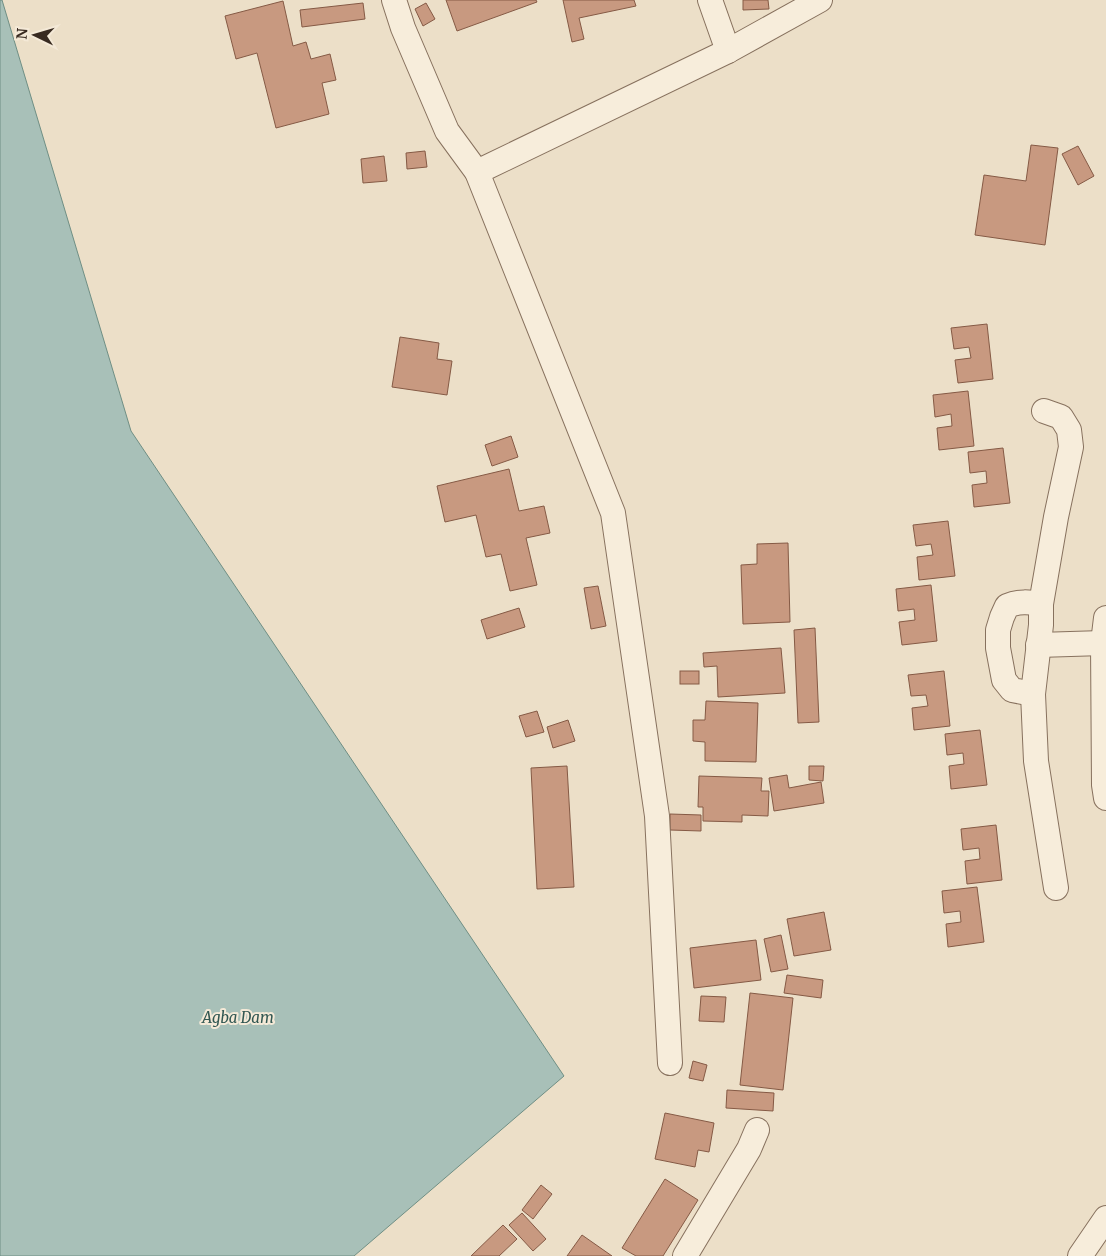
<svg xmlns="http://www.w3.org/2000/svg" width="1106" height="1256" font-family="Merriweather,serif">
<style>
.water{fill:#a8c0b8;stroke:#6f8e84}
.building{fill:#c89980;stroke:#855a45}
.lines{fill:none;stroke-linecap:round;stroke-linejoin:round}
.street-casing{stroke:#87715e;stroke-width:26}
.street{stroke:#f7eddb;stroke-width:24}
.labels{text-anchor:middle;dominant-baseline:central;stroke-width:4;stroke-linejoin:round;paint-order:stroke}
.water-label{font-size:15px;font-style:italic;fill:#315752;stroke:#f4e9d7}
</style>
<rect width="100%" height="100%" fill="#ecdfc8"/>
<path class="water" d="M0,0H2L131,431L564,1076L354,1256H0Z"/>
<g class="building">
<path d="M446,0H536L537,2L457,31Z"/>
<path d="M563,0H634L636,6L579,18L584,39L572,42Z"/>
<path d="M743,0H768L769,9L743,10Z"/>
<path d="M283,1L293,46L306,42L311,59L330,54L336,80L322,83L329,114L276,128L257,53L236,59L225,16Z"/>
<path d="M363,3L365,19L302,27L300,10Z"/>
<path d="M426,3L435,19L423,26L415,9Z"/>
<path d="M1031,145L1058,148L1045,245L975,235L984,175L1026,181Z"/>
<path d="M1078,146L1094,176L1078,185L1062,154Z"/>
<path d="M425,151L427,167L407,169L406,153Z"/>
<path d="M384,156L387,181L363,183L361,159Z"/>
<path d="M987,324L993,379L958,383L955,360L971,358L969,347L954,349L951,328Z"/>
<path d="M400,337L439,343L437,359L452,361L447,395L392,387Z"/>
<path d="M968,391L974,446L939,450L937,428L952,426L951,414L935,417L933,395Z"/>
<path d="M511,436L518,457L492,466L485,445Z"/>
<path d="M1003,448L1010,503L974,507L972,485L987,483L986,471L970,473L968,452Z"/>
<path d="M509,469L519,511L544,506L550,533L526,538L537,585L510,591L501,554L486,557L476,515L445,522L437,486Z"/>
<path d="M948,521L955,576L919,580L917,557L933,555L931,544L916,546L913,525Z"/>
<path d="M788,543L790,622L743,624L741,565L757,564V544Z"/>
<path d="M931,585L937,641L902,645L899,622L915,620L914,609L898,611L896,589Z"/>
<path d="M598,586L606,626L591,629L584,588Z"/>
<path d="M519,608L525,627L487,639L481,620Z"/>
<path d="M815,628L819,722L798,723L794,630Z"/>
<path d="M781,648L785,693L718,697L717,666L704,667L703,653Z"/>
<rect x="680" y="671" width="19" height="13"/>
<path d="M944,671L950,726L914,730L912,708L928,706L926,695L911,696L908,675Z"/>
<path d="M706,701L758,703L756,762L705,761V742L693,741V720H705Z"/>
<path d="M537,711L544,732L526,737L519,716Z"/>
<path d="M568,720L575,741L553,748L547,727Z"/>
<path d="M980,730L987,785L951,789L949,766L964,764L963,753L947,755L945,734Z"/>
<path d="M567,766L574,887L537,889L531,768Z"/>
<path d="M809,766H824L823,781L809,780Z"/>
<path d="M787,775L789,788L821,782L824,803L774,811L769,778Z"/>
<path d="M699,776L762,778L761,791H769L768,816L742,815V822L703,821V807H698Z"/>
<path d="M670,814L701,815V831L670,830Z"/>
<path d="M996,825L1002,880L967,884L965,861L980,859L979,848L963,850L961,829Z"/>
<path d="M977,887L984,942L948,947L946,924L961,922L960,911L944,913L942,891Z"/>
<path d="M824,912L831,950L794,956L787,919Z"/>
<path d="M781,935L788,969L771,972L764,939Z"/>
<path d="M756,940L761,980L694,988L690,948Z"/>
<path d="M787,975L823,980L821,998L784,993Z"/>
<path d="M750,993L793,998L783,1090L740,1085Z"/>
<path d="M701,996L726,997L724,1022L699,1021Z"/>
<path d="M693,1061L707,1065L703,1081L689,1078Z"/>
<path d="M727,1090L774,1093L773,1111L726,1108Z"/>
<path d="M665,1113L714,1123L709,1152L698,1150L695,1167L655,1159Z"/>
<path d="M665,1179L698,1200L663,1256H636L622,1248Z"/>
<path d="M541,1185L552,1194L533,1219L522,1210Z"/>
<path d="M522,1213L546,1239L533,1251L509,1225Z"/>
<path d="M503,1225L517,1239L499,1256H471Z"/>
<path d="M582,1235L612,1256H567Z"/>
</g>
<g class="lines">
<defs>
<g id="street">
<path d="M394,0L403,28L447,131L477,172L613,513L657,816L670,1063"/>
<path d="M710,0L728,51"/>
<path d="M477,172L728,51L820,0"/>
<path d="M1044,411L1061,417L1069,430L1071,447L1056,517L1041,604V625L1033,694L1036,761L1056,888"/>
<path d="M1106,618L1103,643L1104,785L1106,798"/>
<path d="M1038,645L1103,643"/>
<path d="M1033,694L1012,690L1004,680L998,648V630L1002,617L1007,606C1019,601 1029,602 1041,604"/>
<path d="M685,1256L749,1149L757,1130"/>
<path d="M1080,1256L1106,1218"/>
</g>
</defs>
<use href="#street" class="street-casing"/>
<use href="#street" class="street"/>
</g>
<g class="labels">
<g class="water-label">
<text x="238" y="1017">Agba Dam</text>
</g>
</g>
<g transform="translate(35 35) rotate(275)" stroke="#f4e9d7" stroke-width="4" paint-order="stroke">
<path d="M0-4L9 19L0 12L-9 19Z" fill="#382a20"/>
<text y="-8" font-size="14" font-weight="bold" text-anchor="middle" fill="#382a20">N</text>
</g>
</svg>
